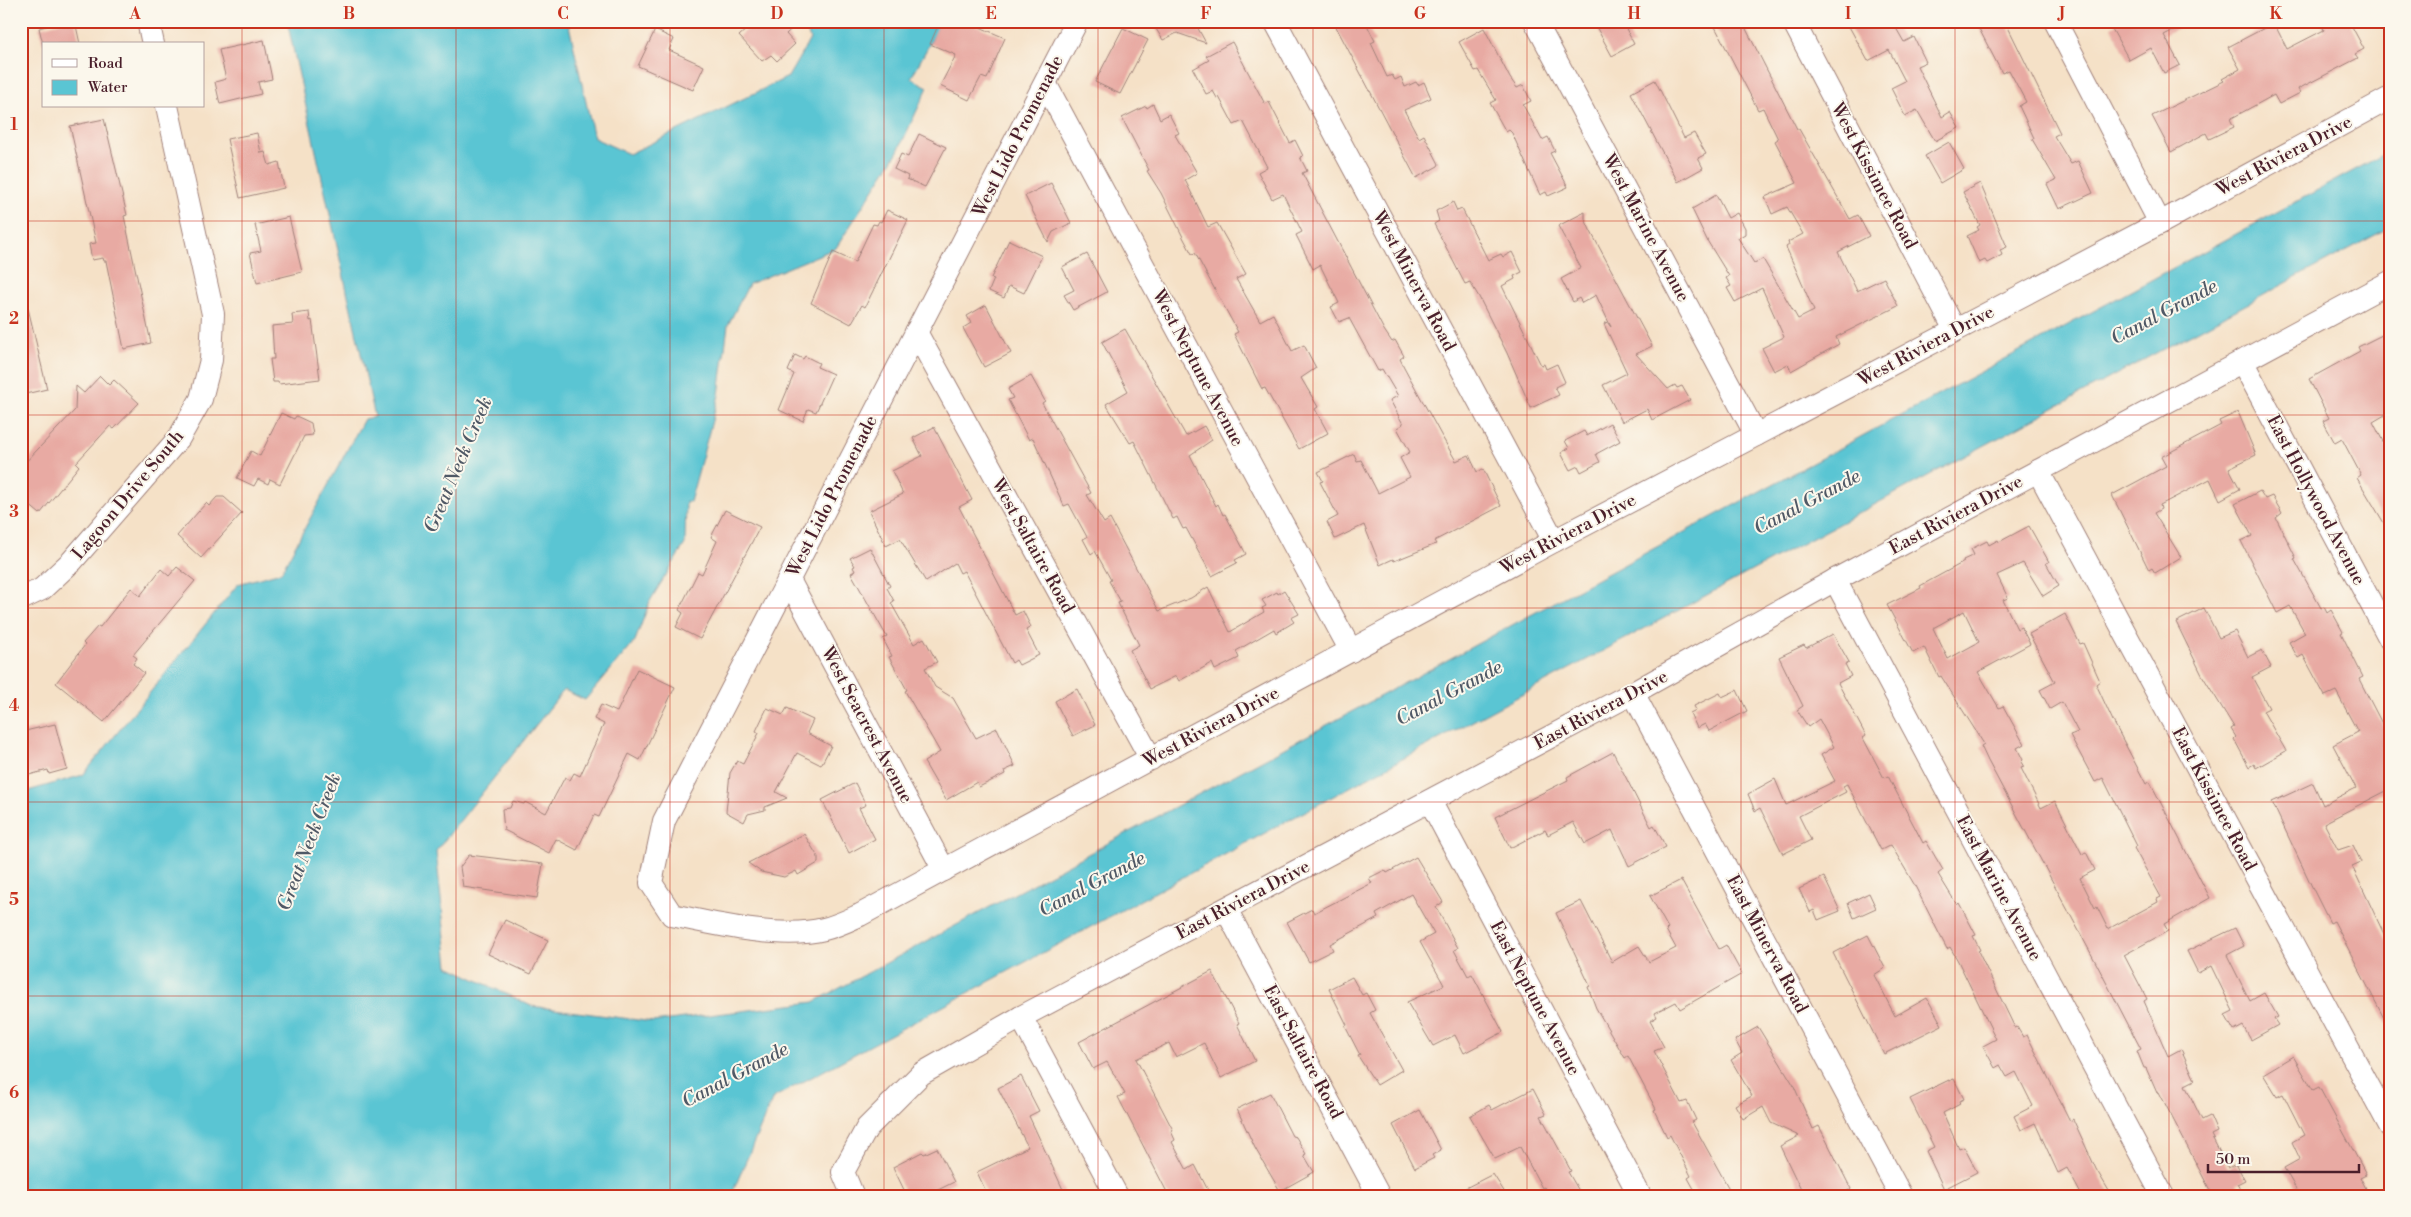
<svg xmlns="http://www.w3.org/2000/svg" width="2411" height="1217" font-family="'Libre Bodoni',serif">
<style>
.water{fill:#5ac5d3;stroke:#52727f}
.building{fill:#e8aaa3;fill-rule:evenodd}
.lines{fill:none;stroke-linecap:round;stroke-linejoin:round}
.minor-casing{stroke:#a08079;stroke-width:24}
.minor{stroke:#fff;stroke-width:22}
.grid{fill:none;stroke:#c8321e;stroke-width:1;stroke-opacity:0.55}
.labels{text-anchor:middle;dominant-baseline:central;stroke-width:4;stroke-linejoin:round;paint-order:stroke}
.street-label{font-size:18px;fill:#4a1f2b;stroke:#fbf7ec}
.water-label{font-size:19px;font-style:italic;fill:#505966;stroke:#fbf7ec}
.neatline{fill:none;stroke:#c8321e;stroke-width:2}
.grid-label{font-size:16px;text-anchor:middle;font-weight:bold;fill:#c8321e}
</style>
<rect width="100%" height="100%" fill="#fbf7ec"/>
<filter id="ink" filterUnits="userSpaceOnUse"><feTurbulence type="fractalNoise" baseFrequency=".02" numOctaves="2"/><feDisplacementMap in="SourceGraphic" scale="10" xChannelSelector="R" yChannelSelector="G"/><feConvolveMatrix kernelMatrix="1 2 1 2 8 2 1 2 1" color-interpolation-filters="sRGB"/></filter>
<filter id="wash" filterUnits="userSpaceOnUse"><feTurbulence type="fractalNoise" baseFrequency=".0096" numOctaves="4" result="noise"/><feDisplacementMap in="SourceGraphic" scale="20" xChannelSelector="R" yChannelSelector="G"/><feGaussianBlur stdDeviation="1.12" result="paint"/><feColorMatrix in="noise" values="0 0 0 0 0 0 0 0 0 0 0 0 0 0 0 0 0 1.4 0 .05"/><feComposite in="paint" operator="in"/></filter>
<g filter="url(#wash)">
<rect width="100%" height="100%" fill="#f5e1c7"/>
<path class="water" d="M287,21H568L594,138L629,154L788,77L810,39L803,21H942L911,78L928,87L897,153L836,248L749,284L728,325L719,395L690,502L686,501L685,544L650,601L635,641L585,700L564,690L436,851L448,966L531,1006L653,1022L814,1002L2390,151V227L773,1098L731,1196H21V793L83,775L238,584L281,572L364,419L375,417Z"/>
<g id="blocks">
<g class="building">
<path d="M65,21H75L80,44H43L39,28Z"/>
<path d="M756,21H800L786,34L795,44L777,61L771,55L762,61L739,36Z"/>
<path d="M940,21H966L1005,38L987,79L981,77L969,100L940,86L956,55L930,44Z"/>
<path d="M1151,21H1199L1195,23L1206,43L1177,33L1163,40Z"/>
<path d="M1333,21H1365L1375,41L1371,43L1387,77L1392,75L1395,80L1401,77L1405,87L1416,82L1418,85L1424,82L1431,98L1404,110L1419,138L1424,135L1439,164L1438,166L1416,178Z"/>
<path d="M1593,21H1622L1634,44L1612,56Z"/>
<path d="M1712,21H1742L1797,129H1799L1850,219L1858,215L1869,236L1838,252L1857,291L1884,278L1898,306L1836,337L1839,344L1791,371L1788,364L1774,371L1762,348L1784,337L1762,288L1735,302L1727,288L1731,286L1726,278L1729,276L1708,242L1692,209L1716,195L1728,218L1737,213L1745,228V234L1738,238L1754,263L1763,259L1798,319L1814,311L1786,247L1789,245L1788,242L1803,234L1787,207L1772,214L1765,197L1797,183L1775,141L1778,139L1763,108L1758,110Z"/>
<path d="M1846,21H1892L1904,42L1914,37L1926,62L1917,66L1942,117L1950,112L1959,128L1935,141L1917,110L1905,116L1891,88L1905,81L1889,50L1868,61Z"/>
<path d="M1975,21H2005L2060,133L2054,136L2071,164L2078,161L2093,193L2059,209L2047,184L2056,180L2032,139L2034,138L2019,106L2026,102L2009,70L2002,73Z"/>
<path d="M2122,21H2191L2164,35L2180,65L2164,73L2151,48L2129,60L2111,27Z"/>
<path d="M2320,21H2349L2364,49L2355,54L2358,58L2298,89L2300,93L2279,104L2274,95L2230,119L2234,127L2209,139L2206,133L2171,152L2152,116L2224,81L2222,79L2240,69L2228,47L2274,23L2287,49L2324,30Z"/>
<path d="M1123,28L1148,40L1120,94L1095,82Z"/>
<path d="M1484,28L1510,78L1517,88L1523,85L1531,101L1523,105L1542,140L1548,137L1555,151L1550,153L1568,187L1548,196L1546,192L1540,195L1512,133L1509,130L1506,132L1490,103L1496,100L1478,70L1475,71L1459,42Z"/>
<path d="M655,30L674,39L669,50L704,66L693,90L638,66Z"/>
<path d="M264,40L272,79L258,82L261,94L220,104L215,82L226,79L219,50Z"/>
<path d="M1232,42L1265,104L1269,102L1290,143L1295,140L1303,156L1300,157L1307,171L1302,173L1384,330L1392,342L1395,340L1404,356L1400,359L1404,367L1441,435L1456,461L1469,455L1477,472L1483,469L1501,506L1434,541L1436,544L1394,561L1393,559L1380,565L1364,525L1335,539L1327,522L1338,516L1320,482L1323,481L1318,472L1354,454L1357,461L1361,460L1378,493L1410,477L1400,458L1410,452L1397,428L1403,424L1390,400L1398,396L1382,369L1378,371L1349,318L1339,322L1331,307L1339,303L1320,265L1313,269L1296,235L1302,232L1283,194L1272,199L1258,172L1267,167L1243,121L1234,125L1219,97L1217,98L1213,91L1206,94L1193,69L1209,60L1206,56Z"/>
<path d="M1655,80L1684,138L1694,133L1706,154L1698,158L1703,168L1678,182L1631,93Z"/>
<path d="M1153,104L1160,119L1169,114L1179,133L1175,135L1197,173L1185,180L1208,227L1217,223L1246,274L1236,279L1260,321L1273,314L1292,351L1304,345L1316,368L1301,378L1318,407L1315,409L1328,433L1299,449L1265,388L1262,389L1234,334L1238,332L1195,253L1192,254L1184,239L1161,193L1147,171L1149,170L1122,118L1146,106L1147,108Z"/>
<path d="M104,119L127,215L124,216L151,343L124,349L106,261H104L103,258L92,260L89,244L96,243L70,126Z"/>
<path d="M257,133L261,153L265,152L269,165L279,162L284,188L240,198L227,139Z"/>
<path d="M919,134L946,147L925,187L907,179L908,176L894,169L901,154L908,157Z"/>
<path d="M1949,142L1964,169L1940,183L1925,156Z"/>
<path d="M1051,183L1071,223L1053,232L1048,242L1025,196Z"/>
<path d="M1980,183L2007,247L2000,250L2002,255L1987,263L1985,260L1979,263L1967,236L1979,230L1977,227L1980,225L1963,192Z"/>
<path d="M1453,202L1457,211L1462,209L1488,260L1501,254L1503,257L1512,252L1522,272L1514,276L1515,279L1502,286L1541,365L1544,364L1546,369L1557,364L1565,382L1555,387L1559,395L1531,408L1507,353L1479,297L1470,282L1465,284L1434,224L1439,221L1436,211Z"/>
<path d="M887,210L908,220L865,307L862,305L851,324L811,303L833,252L855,262L873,224L877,225L879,221L881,222Z"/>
<path d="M1585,212V219L1590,230L1652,346L1636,354L1668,389L1675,385L1677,388L1682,386L1690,400L1652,420L1647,409L1622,422L1603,385L1627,373L1604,324L1607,322L1611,327L1596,295L1582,303L1579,298L1573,302L1561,279L1581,268L1558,226Z"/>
<path d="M289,217L302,272L257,283L250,253L261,251L255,225Z"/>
<path d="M1009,240L1042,256L1024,293L1009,286L1004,298L989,291L994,279L991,278Z"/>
<path d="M1087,254L1107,292L1073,310L1064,295L1074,290L1062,267Z"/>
<path d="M986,305L1011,353L984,367L963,328L971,323L967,316Z"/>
<path d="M28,308L47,389L21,395V309Z"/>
<path d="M309,312L310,321L312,320L320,379L279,384L278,382H273L270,359H274L272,326L293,324L292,314Z"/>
<path d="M1125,329L1186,436L1204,426L1212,440L1190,455L1216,506L1218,504L1223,515L1225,514L1246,554L1235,560L1237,563L1212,576L1186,528L1183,529L1177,517L1173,519L1134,441L1130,443L1106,404L1128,391L1102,342Z"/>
<path d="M2382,335L2390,350V412L2373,422L2390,455V533L2357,478L2361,475L2342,439L2335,443L2323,421L2329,418L2309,379L2360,351L2358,347Z"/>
<path d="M795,355L803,359L805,356L819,363L817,367L833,374L816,412L808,409L803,421L779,410L794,374L788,371Z"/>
<path d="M100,376L109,385L114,380L139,403L114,429L110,426L76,463L79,466L40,514L21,498V467L75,410L76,386L84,393Z"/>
<path d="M1031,376L1045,401L1042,403L1091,493L1087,495L1104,523L1110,519L1159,611L1191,598L1208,587L1230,632L1264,612L1262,608L1266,606L1262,600L1277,592L1278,594L1284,590L1299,614L1291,618L1294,622L1276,633L1274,629L1236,651L1239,658L1215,670L1212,663L1179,681L1176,676L1150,689L1130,650L1139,645L1118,603L1121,602L1109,581L1111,580L1095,551L1091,554L1083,539L1087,537L1069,504L1064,506L1033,438L1029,440L1008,400L1013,398L1008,389Z"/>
<path d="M2238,412L2256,455L2229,468L2240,489L2220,500L2210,479L2160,505L2161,509L2154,513L2181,557L2155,573L2152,568L2149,570L2112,495L2166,466L2161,457L2221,425L2219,421Z"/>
<path d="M281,413L294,419L296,416L311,423L313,435L304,436L280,484L270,479L268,484L258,479L254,486L237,478L251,451L260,456Z"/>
<path d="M1610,423L1620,441L1596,454L1600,462L1581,472L1578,466L1570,470L1561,453L1569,448L1565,441L1584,431L1587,436Z"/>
<path d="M934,427L972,500L959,507L1015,615L1023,611L1031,627L1026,630L1039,655L1019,665L1016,660L1012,663L964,571L960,573L955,563L926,582L900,539L886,546L869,511L903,494L892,471L922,456L913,438Z"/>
<path d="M2260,491L2265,499L2272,496L2282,513L2276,518L2296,558L2294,559L2321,608L2324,607L2327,613L2331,610L2343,632L2341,633L2363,677L2359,679L2390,739V789L2324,823L2338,850L2353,845L2361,862L2352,866L2390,947V1030L2334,921L2330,923L2314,891L2272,802L2313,783L2323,805L2356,788L2333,745L2358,732L2336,691L2325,696L2303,655L2298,658L2289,642L2305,633L2290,606L2277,613L2241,541L2252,536L2235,504Z"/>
<path d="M217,497H224L242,513L201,558L177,536L206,503L209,506Z"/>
<path d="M725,510L760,527L700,639L676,627L683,613L679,610L698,572L702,574L717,541L711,537Z"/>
<path d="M2029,526L2049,562L2046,563L2059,586L2043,596L2023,563L1997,575L2008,598L2003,600L2017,629L2021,627L2030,644L1978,672L1999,708L2003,706L2024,744L2017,748L2023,760L2021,762L2024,767L2021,768L2041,808L2055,801L2082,854L2086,852L2095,870L2080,878L2095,908L2097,907L2108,929L2158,902L2157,899L2161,897L2134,848L2137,846L2103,778L2095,782L2070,735L2078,732L2062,702L2050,709L2040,690L2055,682L2029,634L2065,614L2080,644L2083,643L2100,681L2096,684L2113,721L2146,784L2150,782L2210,898L2164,924L2168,931L2124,955L2147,999L2144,1001L2168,1056L2181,1049L2195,1080L2185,1085L2202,1120L2210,1116L2217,1132L2211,1135L2228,1168L2236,1164L2245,1180L2237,1184L2244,1196H2213L2159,1092L2157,1093L2146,1068H2144L2137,1051L2141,1049L2095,961L1988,761L1981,746L1984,744L1941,676L1939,677L1924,647L1913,653L1887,605L1921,588L1920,586L1964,562L1963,560L1974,555L1971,549L1987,541L1989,545L1998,540L1999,542ZM1964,611L1979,642L1948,659L1933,628Z"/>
<path d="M870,548L890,586L887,588L894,601L891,603L914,644L924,638L937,662L925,668L935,687L953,698L976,738L997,728L1015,766L1004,771L1005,774L979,787L977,782L946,800L924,762L940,752L905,691L907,690L889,657L892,656L883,639L887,637L851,573L855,571L853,567L855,566L850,558Z"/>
<path d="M177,567L195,581L133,655L137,658L133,664L144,673L104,722L56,683L85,645L83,643L98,626L100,627L131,588L140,596L161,569L169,576Z"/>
<path d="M2204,608L2219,638L2235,631L2248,657L2262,650L2271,667L2252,677L2269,708L2263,711L2286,751L2256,768L2254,764L2249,767L2234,739L2236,737L2231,729L2234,727L2202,675L2176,622Z"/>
<path d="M1833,634L1849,662L1845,664L1851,676L1838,683L1866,736L1863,738L1884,778L1888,776L1923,843L1926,841L1943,870L1938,874L1957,905L1959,903L1976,935L1973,936L1980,950L1978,951L2015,1028L2017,1027L2023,1037L2027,1035L2070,1121L2073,1119L2096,1169L2112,1196H2082L2067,1168L2058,1173L2035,1123L2021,1130L2014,1116L2033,1106L2016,1072L2007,1077L2000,1065L1995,1068L1983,1046L1996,1039L1958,961L1950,947L1947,949L1914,884L1891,845L1881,850L1847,784L1843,786L1846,792L1799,816L1811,840L1783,854L1760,808L1755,811L1748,794L1775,779L1786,805L1835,781L1821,755L1834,747L1819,719L1808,727L1797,710L1803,706L1779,657L1804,645L1806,648Z"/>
<path d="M637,669L675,687L640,760L629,754L599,817L594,815L577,850L556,839L549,853L504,830L502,809L510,808L513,801L524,804L525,802L546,813L565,777L570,780L574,773L580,776L604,724L594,719L601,705L617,712Z"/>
<path d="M1077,689L1095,725L1073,736L1055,701Z"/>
<path d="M1737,690L1747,711L1709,731L1705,724L1697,728L1690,713L1696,710L1694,706L1720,693L1722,697Z"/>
<path d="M767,708L783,715L787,708L813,720L807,733L831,746L821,765L797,753L776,792L787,798L765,807V810L748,814L744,822L726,812L730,773L737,761L743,764L759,733L756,731Z"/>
<path d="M55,724L67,769L49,774L48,770L21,777V732Z"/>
<path d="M1613,752L1651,827L1654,825L1666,847L1629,866L1612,830L1585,844L1573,822L1548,835L1545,830L1510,848L1495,817L1568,780L1567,777Z"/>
<path d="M855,783L866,805L859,808L875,839L849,853L822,800Z"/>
<path d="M804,834L818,857V863L798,875L796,871L784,877L761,872L748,863Z"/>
<path d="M469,855L543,864L537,898L463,887L460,867Z"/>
<path d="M1416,857L1443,902L1436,907L1458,948L1454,950L1468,976L1472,974L1503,1032L1464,1053L1455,1035L1433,1046L1407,1002L1444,985L1420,942L1434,934L1411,894L1376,914L1378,918L1330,944L1333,950L1309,962L1287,922L1312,909L1314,913L1372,883L1369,878L1385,870L1387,873Z"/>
<path d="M1824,877L1840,911L1818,920L1814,910L1810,912L1799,889Z"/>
<path d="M1681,880L1719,949L1726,945L1742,974L1680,1009L1676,1002L1655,1013L1657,1017L1650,1021L1664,1047L1654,1051L1681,1103L1687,1101L1696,1120L1692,1122L1733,1196H1698L1688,1178L1691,1176L1670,1135L1667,1137L1654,1110L1656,1109L1628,1056L1625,1058L1596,1008L1588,987L1590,986L1556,913L1581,901L1612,962L1639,946L1649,962L1676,948L1666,930L1668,928L1650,896Z"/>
<path d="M1869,893L1876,908L1854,918L1848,903Z"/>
<path d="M505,920L548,940L531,974L488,954Z"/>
<path d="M2235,928L2244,946L2227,955L2250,1001L2264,993L2278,1017L2274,1019L2278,1025L2251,1040L2243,1026L2234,1031L2225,1015L2233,1011L2211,966L2198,973L2187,951Z"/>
<path d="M1868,935L1885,968L1874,975L1895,1016L1927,998L1942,1025L1884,1054L1833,953Z"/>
<path d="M1212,971L1239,1023L1237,1024L1255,1061L1221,1078L1204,1043L1176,1057L1169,1043L1136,1059L1173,1130L1171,1131L1175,1140L1172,1142L1187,1170L1195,1165L1211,1196H1169L1118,1097L1125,1094L1107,1062L1093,1069L1079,1042Z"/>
<path d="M1352,977L1362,995L1366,993L1375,1010L1370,1013L1402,1070L1377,1085L1358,1056L1360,1055L1345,1026L1347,1025L1329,989Z"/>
<path d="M1758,1027L1793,1084L1813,1129L1819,1126L1851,1189L1838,1196H1804L1780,1146L1799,1136L1771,1123L1763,1107L1743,1119L1735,1105L1752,1096L1731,1060L1742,1053L1735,1040Z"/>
<path d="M2293,1056L2313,1090L2319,1087L2366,1174L2360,1177L2370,1196H2300L2284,1168L2300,1159L2292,1142L2304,1135L2283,1094L2277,1097L2263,1074Z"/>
<path d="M1021,1076L1039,1111L1029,1116L1066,1196H988L977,1172L1028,1147L998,1088Z"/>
<path d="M1954,1079L1964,1099L1959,1101L1960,1104L1943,1113L1959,1149L1964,1147L1977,1172L1944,1189L1926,1151L1934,1147L1910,1099L1949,1080V1081Z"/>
<path d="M1533,1089L1546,1114L1541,1116L1571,1171L1568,1172L1582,1196H1549L1544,1187L1542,1188L1520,1147L1495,1159L1470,1116L1489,1105L1492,1110Z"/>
<path d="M1270,1093L1292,1136L1296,1137L1306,1154L1304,1155L1314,1172L1280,1191L1255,1148L1237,1109Z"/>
<path d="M1420,1110L1441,1150L1432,1155L1434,1158L1415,1168L1393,1125Z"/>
<path d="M937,1148L954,1182L926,1196H907L893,1167L922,1152L924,1154Z"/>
<path d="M1493,1174L1507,1196H1450Z"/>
</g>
</g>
</g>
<g filter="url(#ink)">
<use href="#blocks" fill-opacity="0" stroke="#a08079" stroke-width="1"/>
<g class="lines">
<defs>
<g id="minor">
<path d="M148,21L153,44"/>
<path d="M1077,21L664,821L651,883L672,915C715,924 781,940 824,929C837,926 849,920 860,915L1554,541L2160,223L2390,98"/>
<path d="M1275,21L1554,541"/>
<path d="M1535,21L1756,435"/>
<path d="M1793,21L1955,330"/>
<path d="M2055,21L2160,223"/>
<path d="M1046,85L1351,651"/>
<path d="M916,332L1151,759"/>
<path d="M2242,361L2390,639"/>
<path d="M2038,471L2390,1126"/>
<path d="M789,580L944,870"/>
<path d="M1835,580L2163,1196"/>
<path d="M21,599L42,589L72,561L179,438L201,399L211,360L213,314L167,106"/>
<path d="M1633,693L1901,1196"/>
<path d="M1430,801L1640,1196"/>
<path d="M1226,909L1379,1196"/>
<path d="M1021,1017L1117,1196"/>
<path d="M853,1196L843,1172L867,1128L921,1074L1021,1017L1633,693L1835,580L2390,282"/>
</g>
</defs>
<use href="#minor" class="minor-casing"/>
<use href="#minor" class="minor"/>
</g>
</g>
<path class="grid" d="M242,21V1196M456,21V1196M670,21V1196M884,21V1196M1098,21V1196M1313,21V1196M1527,21V1196M1741,21V1196M1955,21V1196M2169,21V1196M21,221H2390M21,415H2390M21,608H2390M21,802H2390M21,996H2390"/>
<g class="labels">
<g class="street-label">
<text transform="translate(1018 136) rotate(-63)">West Lido Promenade</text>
<text transform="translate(2284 156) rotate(-28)">West Riviera Drive</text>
<text transform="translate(1874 176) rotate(62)">West Kissimee Road</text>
<text transform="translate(1646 228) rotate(62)">West Marine Avenue</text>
<text transform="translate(1414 281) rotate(62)">West Minerva Road</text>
<text transform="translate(1926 346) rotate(-28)">West Riviera Drive</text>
<text transform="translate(1198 368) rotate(62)">West Neptune Avenue</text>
<text transform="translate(128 495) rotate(-50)">Lagoon Drive South</text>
<text transform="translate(832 496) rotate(-63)">West Lido Promenade</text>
<text transform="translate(2316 500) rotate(62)">East Hollywood Avenue</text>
<text transform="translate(1956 515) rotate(-28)">East Riviera Drive</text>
<text transform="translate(1568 534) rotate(-28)">West Riviera Drive</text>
<text transform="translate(1033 546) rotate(61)">West Saltaire Road</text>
<text transform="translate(1601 710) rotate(-28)">East Riviera Drive</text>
<text transform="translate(867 725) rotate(62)">West Seacrest Avenue</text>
<text transform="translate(1211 727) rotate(-28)">West Riviera Drive</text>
<text transform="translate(2214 799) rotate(62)">East Kissimee Road</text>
<text transform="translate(1999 888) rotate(62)">East Marine Avenue</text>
<text transform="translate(1243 900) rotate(-28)">East Riviera Drive</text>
<text transform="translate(1767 944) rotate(62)">East Minerva Road</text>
<text transform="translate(1535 998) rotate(62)">East Neptune Avenue</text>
<text transform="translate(1303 1052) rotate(62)">East Saltaire Road</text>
</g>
<g class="water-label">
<text transform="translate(2164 312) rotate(-28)">Canal Grande</text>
<text transform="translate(458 465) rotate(-67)">Great Neck Creek</text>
<text transform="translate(1807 502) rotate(-28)">Canal Grande</text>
<text transform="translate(1449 693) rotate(-28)">Canal Grande</text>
<text transform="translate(309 842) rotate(-69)">Great Neck Creek</text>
<text transform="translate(1092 884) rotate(-28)">Canal Grande</text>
<text transform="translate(735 1075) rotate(-28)">Canal Grande</text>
</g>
</g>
<rect width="2411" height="1217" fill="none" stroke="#fbf7ec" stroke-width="55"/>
<rect x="42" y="42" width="162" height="65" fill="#fbf7ec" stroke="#b4a19f"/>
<rect x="52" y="59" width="25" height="8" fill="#ffffff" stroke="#b4a19f"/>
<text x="88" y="68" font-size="15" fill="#4a1f2b">Road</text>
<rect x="52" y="80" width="25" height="15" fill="#5ac5d3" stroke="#b4a19f"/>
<text x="88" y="92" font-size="15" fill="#4a1f2b">Water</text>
<path d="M2208 1164v8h151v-8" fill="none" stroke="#4a1f2b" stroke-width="2.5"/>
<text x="2216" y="1164" font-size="15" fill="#4a1f2b" stroke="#fbf7ec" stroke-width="4" paint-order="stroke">50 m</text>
<rect x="28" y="28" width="2356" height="1162" class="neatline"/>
<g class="grid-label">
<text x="135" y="19">A</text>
<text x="349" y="19">B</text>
<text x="563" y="19">C</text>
<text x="777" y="19">D</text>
<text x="991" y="19">E</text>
<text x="1206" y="19">F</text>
<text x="1420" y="19">G</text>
<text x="1634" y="19">H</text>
<text x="1848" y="19">I</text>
<text x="2062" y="19">J</text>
<text x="2276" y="19">K</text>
<text x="14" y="130">1</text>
<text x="14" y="324">2</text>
<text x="14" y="517">3</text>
<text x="14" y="711">4</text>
<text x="14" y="905">5</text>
<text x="14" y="1098">6</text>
</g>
</svg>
